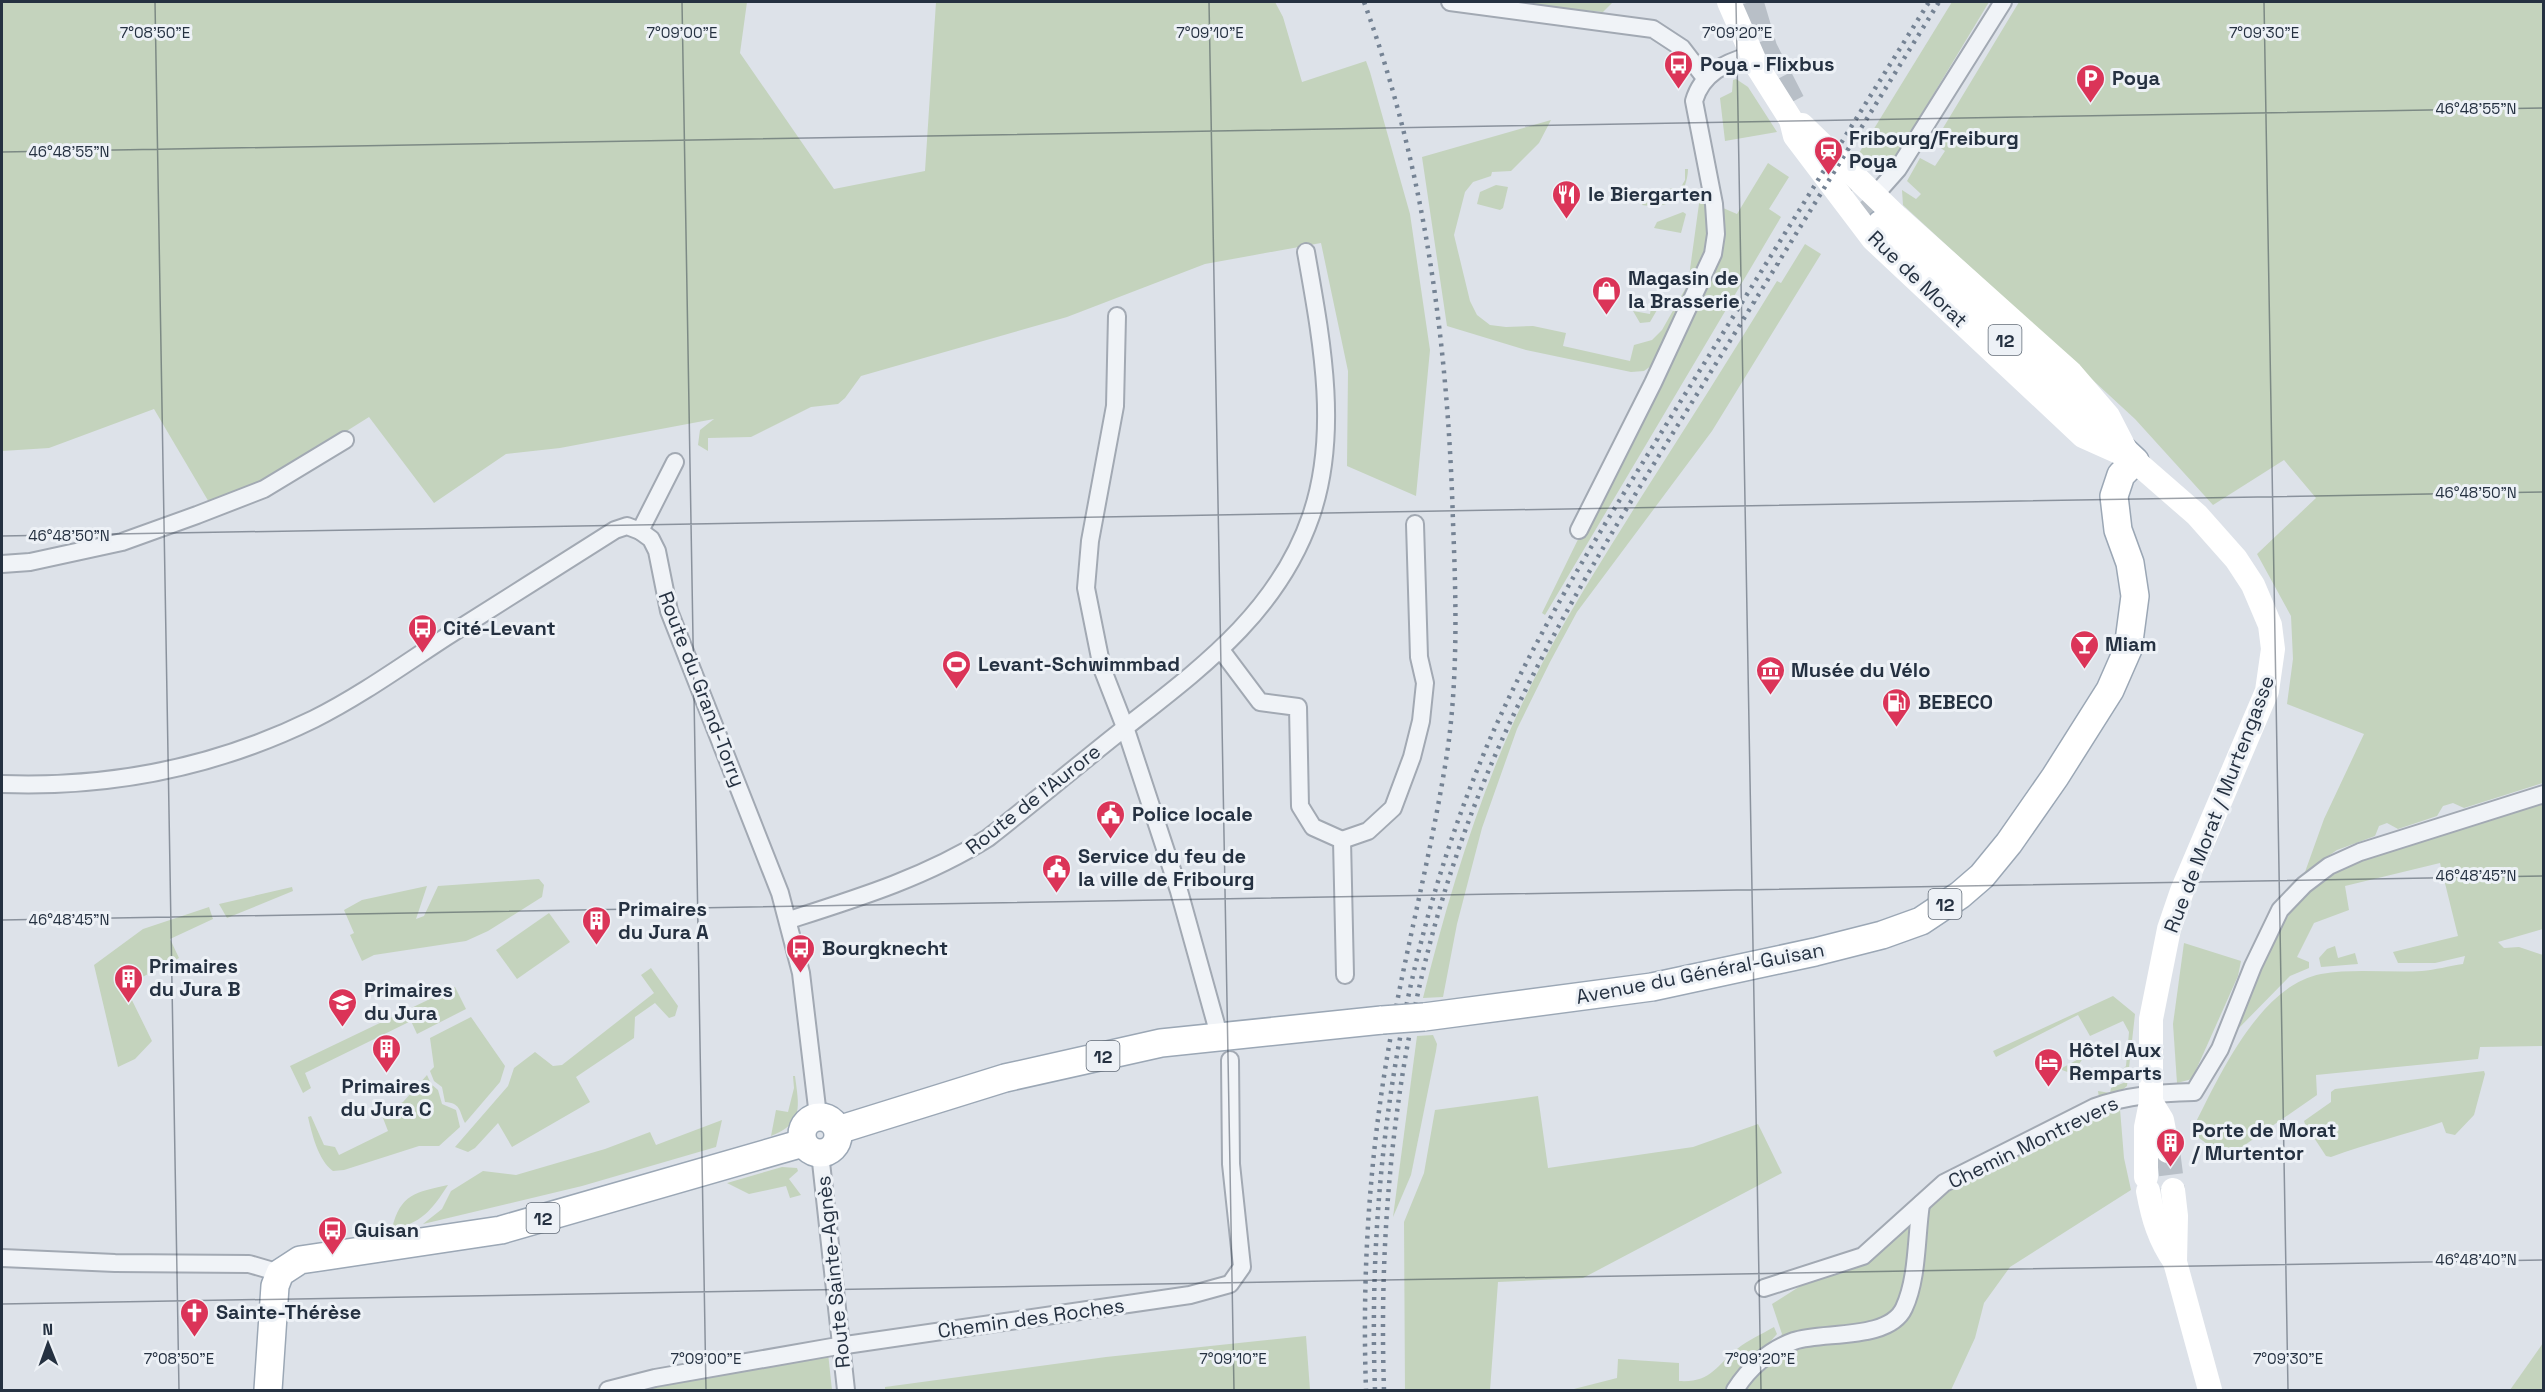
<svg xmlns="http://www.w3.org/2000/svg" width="2545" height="1392" font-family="'Space Grotesk',sans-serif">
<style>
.green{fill:#c4d3bd}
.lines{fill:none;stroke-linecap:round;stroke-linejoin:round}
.secondary-tunnel{stroke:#b8bfc7;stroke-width:24;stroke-dasharray:24 12;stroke-linecap:butt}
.primary-tunnel{stroke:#b8bfc7;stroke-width:27;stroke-dasharray:27 14;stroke-linecap:butt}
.street-casing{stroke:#a2a9b3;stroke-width:20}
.primary-casing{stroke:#9ba7b5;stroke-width:30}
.street{stroke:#f0f3f7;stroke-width:16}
.secondary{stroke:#fff;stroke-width:24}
.primary{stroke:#fff;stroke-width:27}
.rail{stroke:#758394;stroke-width:4.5;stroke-dasharray:3 6;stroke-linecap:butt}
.primary-bridge-casing{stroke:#9ba7b5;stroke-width:30;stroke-linecap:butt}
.primary-bridge{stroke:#fff;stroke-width:27}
.ticks{fill:none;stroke:#253141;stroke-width:1.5;stroke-opacity:0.45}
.labels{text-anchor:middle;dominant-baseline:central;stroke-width:6;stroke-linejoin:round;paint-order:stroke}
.shield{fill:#edf1f6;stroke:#616b77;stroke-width:1.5}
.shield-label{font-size:18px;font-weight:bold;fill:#253141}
.poi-label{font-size:20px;font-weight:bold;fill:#253141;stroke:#edf1f6;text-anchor:start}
.street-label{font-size:20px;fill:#253141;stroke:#edf1f6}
.ticks-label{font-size:15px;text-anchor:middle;fill:#253141;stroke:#edf1f6;stroke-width:6;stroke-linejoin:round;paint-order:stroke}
</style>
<rect width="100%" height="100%" fill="#dde2e9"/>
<g class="green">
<path d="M2,2H747L740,53L834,189L925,171L936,2H1275L1283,17L1302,82L1366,61L1370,72L1410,214L1430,350L1416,496L1347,466L1348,371L1321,243L1205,264L1067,317L861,376L845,398L838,404L811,407L751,437L708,438V451L698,445L700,430L714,419L560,448L506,454L434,503L369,417L240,498L213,509L154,409L49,448L2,451Z"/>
<path d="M1502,2H1613L1603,12Z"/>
<path d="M1952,2H1989L1895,158L1876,163L1859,153Z"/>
<path d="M2019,2H2543V783L2464,808L2453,803L2443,806L2437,816L2398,829L2387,823L2379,826L2375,836L2337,850L2305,872L2324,819L2364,734L2287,704L2293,659L2291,616L2257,554L2316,498L2284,460L2213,505L2135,419L1903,205L1902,190L1916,199L1921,194L1907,181L1920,158L1935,166L1945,151L1934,143Z"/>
<path d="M1736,79L1748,87L1777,132L1725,141L1720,98L1732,92L1733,80Z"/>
<path d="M1551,120L1539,143L1511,171L1492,172L1491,176L1473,182L1465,192L1454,235L1470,301L1477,315L1490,325L1506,327L1533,326L1566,333L1563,346L1630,361L1634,345L1652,340L1662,330L1688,284L1702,182L1709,202L1708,248L1655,363L1644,371L1631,372L1526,350L1447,326L1422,157Z"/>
<path d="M1768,163L1789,177L1769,209L1781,217L1545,615L1542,613L1723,243V208L1737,214Z"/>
<path d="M1685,169H1688C1687,197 1669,210 1642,205L1644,202L1658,204L1656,197L1661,205L1674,199L1670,189L1672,188L1677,194L1685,180Z"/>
<path d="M1496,185L1508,187L1503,208L1500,210L1477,204L1480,192Z"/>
<path d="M1683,212L1686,214L1681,233L1654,228L1657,222Z"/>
<path d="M1805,244L1821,254L1712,431L1577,612L1550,662L1517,729L1482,828L1457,924L1443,997L1423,998C1452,881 1488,765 1545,658C1574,604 1607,552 1640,499C1686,427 1732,354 1777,281L1781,283Z"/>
<path d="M1654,291L1664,294V298L1650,322L1640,323L1633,311L1650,314Z"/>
<path d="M2543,803V929L2498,942L2504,948L2519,947L2543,955V1046L2480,1047L2478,1059L2316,1075L2317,1095L2226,1158L2191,1132C2217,1081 2258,986 2321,974C2354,968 2389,973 2422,971C2435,970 2449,966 2463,964L2465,956L2435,963H2398L2393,952L2458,936L2440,863L2345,886L2349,910L2314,923L2297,957L2309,962V968L2290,976L2233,1034C2253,989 2268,935 2302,898C2316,883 2335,874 2352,864Z"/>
<path d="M539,879L544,885L542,897L488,931L466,941L374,955L362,961L350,935L354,933L344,910L362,900L427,886L416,919L424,916L438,886Z"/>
<path d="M292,887L293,891L227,918L219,904Z"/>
<path d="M209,907L213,919L170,939L179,958L125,986L152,1041L135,1059L118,1067L94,965L143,929Z"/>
<path d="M549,913L570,942L517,979L496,950Z"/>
<path d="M2184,943L2241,961L2238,976L2192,1079L2177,1083L2173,1024Z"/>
<path d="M2335,946L2338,958L2355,953L2358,964L2321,967L2319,958L2327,949Z"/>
<path d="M651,968L678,1006L675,1016L669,1018L655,1003L635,1017L634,1038L576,1077L590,1102L512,1147L498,1123L475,1148L468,1152L455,1147L508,1086L514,1068L535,1052L553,1066L562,1065L654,993L641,975Z"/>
<path d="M455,987L466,1009L417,1034L411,1021L305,1073L311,1088L303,1093L290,1066Z"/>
<path d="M2113,996L2135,1014L2127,1086L2121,1091L2099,1098L2098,1091L2110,1093L2111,1088L2128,1081L2123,1069L2126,1066L2129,1032L2123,1021L2090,1036L2078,1015L1996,1057L1993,1051Z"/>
<path d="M471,1017L505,1066L500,1082L465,1123C459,1111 461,1103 445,1102L442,1087L434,1081L430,1071L434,1067L430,1038Z"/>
<path d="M1433,1035L1437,1044L1436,1051L1411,1175L1393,1217L1417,1036Z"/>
<path d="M2097,1049L2083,1058L2073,1074L2062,1070V1068Z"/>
<path d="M2484,1071L2485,1074L2474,1115L2455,1135L2446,1133L2442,1122C2405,1135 2368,1143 2331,1157L2326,1156L2305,1124L2304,1121L2331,1102V1092L2335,1089Z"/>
<path d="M427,1075L431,1084L438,1090L442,1104L456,1110L460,1127L439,1146H419L344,1170L333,1171C318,1160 312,1134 308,1117L311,1116L324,1145L335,1147L339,1155L388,1131L381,1113L403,1102Z"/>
<path d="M793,1076H795C799,1107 804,1123 771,1136L776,1110L788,1112L794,1088Z"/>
<path d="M1538,1096L1548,1168L1693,1147L1758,1124L1782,1173L1583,1278L1498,1282L1490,1390H1405L1404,1222L1424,1173L1435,1110Z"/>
<path d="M2120,1109L2124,1158L2131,1190L2010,1267L1984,1303L1975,1338L1951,1390H1742L1752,1377L1779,1354L1910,1313L1917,1299L1925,1216L1941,1193L2084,1120Z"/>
<path d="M722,1120L716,1147L582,1186L423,1224L442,1209L451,1191L483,1171L516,1175L605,1149L650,1132L656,1145Z"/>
<path d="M782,1167L797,1168L798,1171L789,1179L801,1195L790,1198L786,1186L749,1194L727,1183Z"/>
<path d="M448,1185C432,1210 421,1224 392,1229C400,1194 416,1192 448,1185Z"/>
<path d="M1908,1223L1912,1229C1910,1244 1907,1291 1900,1302C1880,1334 1811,1337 1776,1343L1782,1334L1772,1304L1802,1285L1801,1283Z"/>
<path d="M1774,1327L1777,1334L1768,1344V1348L1751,1361L1724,1390H1570L1617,1378L1618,1359L1679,1363V1381C1711,1383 1716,1366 1737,1349C1748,1340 1762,1334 1774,1327Z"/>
<path d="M1306,1336L1310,1390H885V1387L1106,1357Z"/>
<path d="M2543,1343V1390H2510Z"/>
<path d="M828,1353L832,1390H637Z"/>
</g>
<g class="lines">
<path class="secondary-tunnel" d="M2168,1151L2173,1190"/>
<g class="primary-tunnel">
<path d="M1750,2L1764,49L1796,111"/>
<path d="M1836,169L1881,224"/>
</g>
<defs>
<g id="street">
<path d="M1450,2L1653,29L1682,48L1705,78"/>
<path d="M1875,195L1898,169L2003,2"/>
<path d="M1117,316L1115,406L1090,541L1086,588L1102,668L1125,727L1179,891L1219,1035"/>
<path d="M1579,530L1653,383L1713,254L1716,234L1714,204L1694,101C1702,73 1725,63 1751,55"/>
<path d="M640,531L675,462"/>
<path d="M2,564L30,562L122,542L197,515L264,489L345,440"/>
<path d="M1221,650L1260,702L1298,707L1300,806L1313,827L1342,840L1345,975"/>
<path d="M2,784C111,788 216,767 314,719C360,696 403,665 446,637C502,601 559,566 615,530L627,526L640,531L651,539L657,551L669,611L780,893L801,973L818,1116"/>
<path d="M1342,840L1368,831L1393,808L1412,757L1421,721L1425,683L1419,657L1415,524"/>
<path d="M789,920C858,898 926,877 988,838C1034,802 1079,764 1126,727C1201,668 1278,612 1311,516C1340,432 1321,337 1306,252"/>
<path d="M820,1153L846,1390"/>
<path d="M2,1258L115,1263L249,1264L280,1273"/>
<path d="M1764,1288L1863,1256L1944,1183L2095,1107C2128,1095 2159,1093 2194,1092L2220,1049L2253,966L2280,910L2304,885L2329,866L2360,852L2544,794"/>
<path d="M608,1390L655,1378L832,1347L1190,1295L1230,1284L1242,1267L1231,1164L1230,1060"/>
<path d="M1735,1390C1748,1369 1769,1350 1794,1341C1822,1331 1889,1341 1904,1308C1918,1278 1916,1237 1921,1204"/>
</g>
<g id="primary">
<path d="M1424,1017L1652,987L1815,952L1882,935L1921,921L1960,895L1982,876L2009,843L2055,777L2110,690L2128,649L2135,596L2130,563L2118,530L2114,496L2121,475L2135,461L1881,224"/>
<circle cx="820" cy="1135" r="18"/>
<path d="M838,1130L1005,1078L1161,1043L1382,1020"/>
<path d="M268,1390L275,1286L280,1273L300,1260L501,1230L803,1143"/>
</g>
</defs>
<use href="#street" class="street-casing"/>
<use href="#primary" class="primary-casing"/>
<use href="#street" class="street"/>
<g class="secondary">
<path d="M1729,2L1757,66L1791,120L1795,136L1873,239L2083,436L2121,453"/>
<path d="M1802,125L1897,217L2071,373L2108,416L2125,449"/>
<path d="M2135,461L2197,515L2236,559L2253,585L2270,625L2273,649L2267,691L2182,891L2169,929L2151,1019V1102L2146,1127V1177"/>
<path d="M2151,1102L2162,1120L2168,1151"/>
<path d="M2173,1190L2176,1216L2175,1262L2210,1390"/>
<path d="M2148,1191C2153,1218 2159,1239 2175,1262"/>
</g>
<use href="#primary" class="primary"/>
<g class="rail">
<path d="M1364,2C1425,169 1448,344 1453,522C1456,597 1458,673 1448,747C1433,848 1406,946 1389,1046C1369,1160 1362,1275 1366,1390"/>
<path d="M1375,1390C1367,1171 1401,949 1487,746C1537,629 1607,521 1674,412C1759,275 1844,138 1929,2"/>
<path d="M1384,1390C1378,1210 1398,1025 1457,854C1512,690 1603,546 1694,399C1776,267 1857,134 1939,2"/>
</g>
<defs>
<path id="primary-bridge" d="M1382,1020L1424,1017"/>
</defs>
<use href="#primary-bridge" class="primary-bridge-casing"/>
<use href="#primary-bridge" class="primary-bridge"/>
</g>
<path class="ticks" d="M155,2L179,1390M682,2L706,1390M1209,2L1234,1390M1736,2L1761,1390M2264,2L2288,1390M2,152L2544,108M2,536L2544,492M2,920L2544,876M2,1304L2544,1260"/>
<defs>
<symbol id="bus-pin" viewBox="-11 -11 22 30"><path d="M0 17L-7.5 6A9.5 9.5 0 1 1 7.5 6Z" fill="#db3458" stroke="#edf1f6"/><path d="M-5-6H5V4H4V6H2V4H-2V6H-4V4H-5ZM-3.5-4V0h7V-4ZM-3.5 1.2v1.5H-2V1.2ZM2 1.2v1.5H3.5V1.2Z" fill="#fff"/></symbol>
<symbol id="parking-pin" viewBox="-11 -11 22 30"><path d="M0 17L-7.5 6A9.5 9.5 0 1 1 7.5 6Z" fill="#db3458" stroke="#edf1f6"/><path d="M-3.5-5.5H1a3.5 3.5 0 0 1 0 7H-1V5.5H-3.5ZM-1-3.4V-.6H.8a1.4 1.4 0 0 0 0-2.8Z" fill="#fff"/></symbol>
<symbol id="station-pin" viewBox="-11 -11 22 30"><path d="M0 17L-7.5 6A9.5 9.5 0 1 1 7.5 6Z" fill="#db3458" stroke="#edf1f6"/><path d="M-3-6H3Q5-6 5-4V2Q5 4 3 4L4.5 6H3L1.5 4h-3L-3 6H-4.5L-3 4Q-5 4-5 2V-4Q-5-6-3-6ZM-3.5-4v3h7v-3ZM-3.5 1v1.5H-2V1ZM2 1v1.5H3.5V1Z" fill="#fff"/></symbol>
<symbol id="restaurant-pin" viewBox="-11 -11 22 30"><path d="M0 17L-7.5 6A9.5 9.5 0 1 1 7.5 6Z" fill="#db3458" stroke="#edf1f6"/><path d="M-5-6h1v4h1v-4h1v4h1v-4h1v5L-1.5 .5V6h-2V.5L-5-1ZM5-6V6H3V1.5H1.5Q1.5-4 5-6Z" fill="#fff"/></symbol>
<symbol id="shop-pin" viewBox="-11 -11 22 30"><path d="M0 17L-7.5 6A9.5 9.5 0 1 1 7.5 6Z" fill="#db3458" stroke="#edf1f6"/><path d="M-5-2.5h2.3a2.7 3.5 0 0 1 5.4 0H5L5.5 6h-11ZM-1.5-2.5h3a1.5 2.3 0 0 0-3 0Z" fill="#fff"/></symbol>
<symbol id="bar-pin" viewBox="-11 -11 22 30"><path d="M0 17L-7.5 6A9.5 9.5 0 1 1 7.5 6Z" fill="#db3458" stroke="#edf1f6"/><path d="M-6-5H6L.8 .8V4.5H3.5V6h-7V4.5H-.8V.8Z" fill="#fff"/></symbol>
<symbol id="stadium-pin" viewBox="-11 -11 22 30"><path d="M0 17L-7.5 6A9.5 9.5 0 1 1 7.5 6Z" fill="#db3458" stroke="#edf1f6"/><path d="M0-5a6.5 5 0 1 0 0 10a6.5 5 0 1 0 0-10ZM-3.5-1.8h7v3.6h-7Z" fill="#fff"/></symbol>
<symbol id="museum-pin" viewBox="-11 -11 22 30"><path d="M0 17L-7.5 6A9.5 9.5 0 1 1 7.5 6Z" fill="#db3458" stroke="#edf1f6"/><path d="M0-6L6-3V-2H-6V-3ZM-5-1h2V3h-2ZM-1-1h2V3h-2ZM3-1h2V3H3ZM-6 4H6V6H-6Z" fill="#fff"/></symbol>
<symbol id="fuel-pin" viewBox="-11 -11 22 30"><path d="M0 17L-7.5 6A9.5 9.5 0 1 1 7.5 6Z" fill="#db3458" stroke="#edf1f6"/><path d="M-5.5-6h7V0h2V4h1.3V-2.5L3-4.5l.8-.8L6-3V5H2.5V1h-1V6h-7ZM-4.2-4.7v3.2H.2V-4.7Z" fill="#fff"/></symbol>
<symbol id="civic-pin" viewBox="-11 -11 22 30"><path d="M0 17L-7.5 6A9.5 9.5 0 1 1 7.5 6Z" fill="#db3458" stroke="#edf1f6"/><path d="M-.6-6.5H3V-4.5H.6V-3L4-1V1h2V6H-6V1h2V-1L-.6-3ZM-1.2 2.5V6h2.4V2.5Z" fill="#fff"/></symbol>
<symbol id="building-pin" viewBox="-11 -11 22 30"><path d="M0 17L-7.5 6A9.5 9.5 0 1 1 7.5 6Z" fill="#db3458" stroke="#edf1f6"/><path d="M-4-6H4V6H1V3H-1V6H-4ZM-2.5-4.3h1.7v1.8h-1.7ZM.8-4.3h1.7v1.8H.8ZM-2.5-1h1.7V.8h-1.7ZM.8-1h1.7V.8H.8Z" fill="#fff"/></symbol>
<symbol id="school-pin" viewBox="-11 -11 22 30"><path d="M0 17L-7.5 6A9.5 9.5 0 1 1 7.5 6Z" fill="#db3458" stroke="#edf1f6"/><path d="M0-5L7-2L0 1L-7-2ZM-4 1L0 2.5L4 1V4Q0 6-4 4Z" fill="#fff"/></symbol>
<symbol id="hotel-pin" viewBox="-11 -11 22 30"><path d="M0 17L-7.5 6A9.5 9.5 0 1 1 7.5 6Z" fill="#db3458" stroke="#edf1f6"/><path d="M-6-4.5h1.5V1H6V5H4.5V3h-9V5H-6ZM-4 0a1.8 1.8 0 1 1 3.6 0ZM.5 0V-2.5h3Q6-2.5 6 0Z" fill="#fff"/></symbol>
<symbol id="church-pin" viewBox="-11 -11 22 30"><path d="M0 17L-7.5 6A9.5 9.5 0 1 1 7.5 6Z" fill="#db3458" stroke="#edf1f6"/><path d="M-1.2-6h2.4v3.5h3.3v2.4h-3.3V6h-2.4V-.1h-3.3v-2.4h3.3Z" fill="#fff"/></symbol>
</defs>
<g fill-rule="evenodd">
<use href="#bus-pin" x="1662" y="48" width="33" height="45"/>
<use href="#parking-pin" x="2074" y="62" width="33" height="45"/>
<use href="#station-pin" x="1812" y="134" width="33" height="45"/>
<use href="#restaurant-pin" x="1550" y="178" width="33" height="45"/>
<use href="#shop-pin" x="1590" y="274" width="33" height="45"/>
<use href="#bus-pin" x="406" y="612" width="33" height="45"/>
<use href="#bar-pin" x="2068" y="628" width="33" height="45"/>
<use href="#stadium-pin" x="940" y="648" width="33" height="45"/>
<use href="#museum-pin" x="1754" y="654" width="33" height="45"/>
<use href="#fuel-pin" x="1880" y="686" width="33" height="45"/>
<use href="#civic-pin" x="1094" y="798" width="33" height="45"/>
<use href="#civic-pin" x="1040" y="852" width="33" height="45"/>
<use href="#building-pin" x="580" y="904" width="33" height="45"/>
<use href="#bus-pin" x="784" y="932" width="33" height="45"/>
<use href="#building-pin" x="112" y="962" width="33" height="45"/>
<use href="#school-pin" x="326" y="986" width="33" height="45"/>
<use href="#building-pin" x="370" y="1032" width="33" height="45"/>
<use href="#hotel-pin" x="2032" y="1046" width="33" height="45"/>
<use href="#building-pin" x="2154" y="1126" width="33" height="45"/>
<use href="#bus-pin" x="316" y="1214" width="33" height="45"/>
<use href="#church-pin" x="178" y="1296" width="33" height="45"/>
</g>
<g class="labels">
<g class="shield">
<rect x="1988.5" y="325" width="33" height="30" rx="4.5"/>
<rect x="1928.5" y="889" width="33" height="30" rx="4.5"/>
<rect x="1086.5" y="1041" width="33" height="30" rx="4.5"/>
<rect x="526.5" y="1203" width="33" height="30" rx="4.5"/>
</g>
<g class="shield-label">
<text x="2005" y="340">12</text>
<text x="1945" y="904">12</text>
<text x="1103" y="1056">12</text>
<text x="543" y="1218">12</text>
</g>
<g class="poi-label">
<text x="1700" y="64">Poya - Flixbus</text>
<text x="2112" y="78">Poya</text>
<text x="1849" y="138">Fribourg/Freiburg<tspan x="1849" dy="23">Poya</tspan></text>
<text x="1588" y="194">le Biergarten</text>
<text x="1628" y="278">Magasin de<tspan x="1628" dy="23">la Brasserie</tspan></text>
<text x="443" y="628">Cité-Levant</text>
<text x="2105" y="644">Miam</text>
<text x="978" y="664">Levant-Schwimmbad</text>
<text x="1791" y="670">Musée du Vélo</text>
<text x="1918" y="702">BEBECO</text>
<text x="1132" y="814">Police locale</text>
<text x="1078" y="856">Service du feu de<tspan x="1078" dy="23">la ville de Fribourg</tspan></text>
<text x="618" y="909">Primaires<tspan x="618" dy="23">du Jura A</tspan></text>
<text x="822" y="948">Bourgknecht</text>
<text x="149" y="966">Primaires<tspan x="149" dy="23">du Jura B</tspan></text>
<text x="364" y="990">Primaires<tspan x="364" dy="23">du Jura</tspan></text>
<text x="2069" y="1050">Hôtel Aux<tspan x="2069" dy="23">Remparts</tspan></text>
<text x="386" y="1086" text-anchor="middle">Primaires<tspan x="386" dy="23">du Jura C</tspan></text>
<text x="2192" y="1130">Porte de Morat<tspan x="2192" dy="23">/ Murtentor</tspan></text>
<text x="354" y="1230">Guisan</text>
<text x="216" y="1312">Sainte-Thérèse</text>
</g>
<g class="street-label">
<text transform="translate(1918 279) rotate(44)">Rue de Morat</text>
<text transform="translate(702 689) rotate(69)">Route du Grand-Torry</text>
<text transform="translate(1033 799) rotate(-38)">Route de l'Aurore</text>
<text transform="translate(2219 804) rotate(-69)">Rue de Morat / Murtengasse</text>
<text transform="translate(1700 973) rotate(-11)">Avenue du Général-Guisan</text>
<text transform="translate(2033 1142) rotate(-26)">Chemin Montrevers</text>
<text transform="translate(833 1272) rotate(-96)">Route Sainte-Agnès</text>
<text transform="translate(1031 1318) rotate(-8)">Chemin des Roches</text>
</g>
</g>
<g class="ticks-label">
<text x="155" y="38">7°08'50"E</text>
<text x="682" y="38">7°09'00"E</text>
<text x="1210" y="38">7°09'10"E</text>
<text x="1737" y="38">7°09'20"E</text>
<text x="2264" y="38">7°09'30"E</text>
<text x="2476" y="114">46°48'55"N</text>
<text x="69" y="157">46°48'55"N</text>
<text x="2476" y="498">46°48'50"N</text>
<text x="69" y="541">46°48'50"N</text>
<text x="2476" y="881">46°48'45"N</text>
<text x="69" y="925">46°48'45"N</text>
<text x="2476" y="1265">46°48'40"N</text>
<text x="179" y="1364">7°08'50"E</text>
<text x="706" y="1364">7°09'00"E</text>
<text x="1233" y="1364">7°09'10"E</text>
<text x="1760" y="1364">7°09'20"E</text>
<text x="2288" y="1364">7°09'30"E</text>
</g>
<rect width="2545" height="1392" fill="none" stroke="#253141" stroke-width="6"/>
<g transform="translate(48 1344) rotate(359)" stroke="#edf1f6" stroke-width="4.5" paint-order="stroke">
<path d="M0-4.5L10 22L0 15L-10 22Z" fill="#253141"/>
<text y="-9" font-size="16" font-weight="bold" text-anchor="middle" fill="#253141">N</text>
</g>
</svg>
